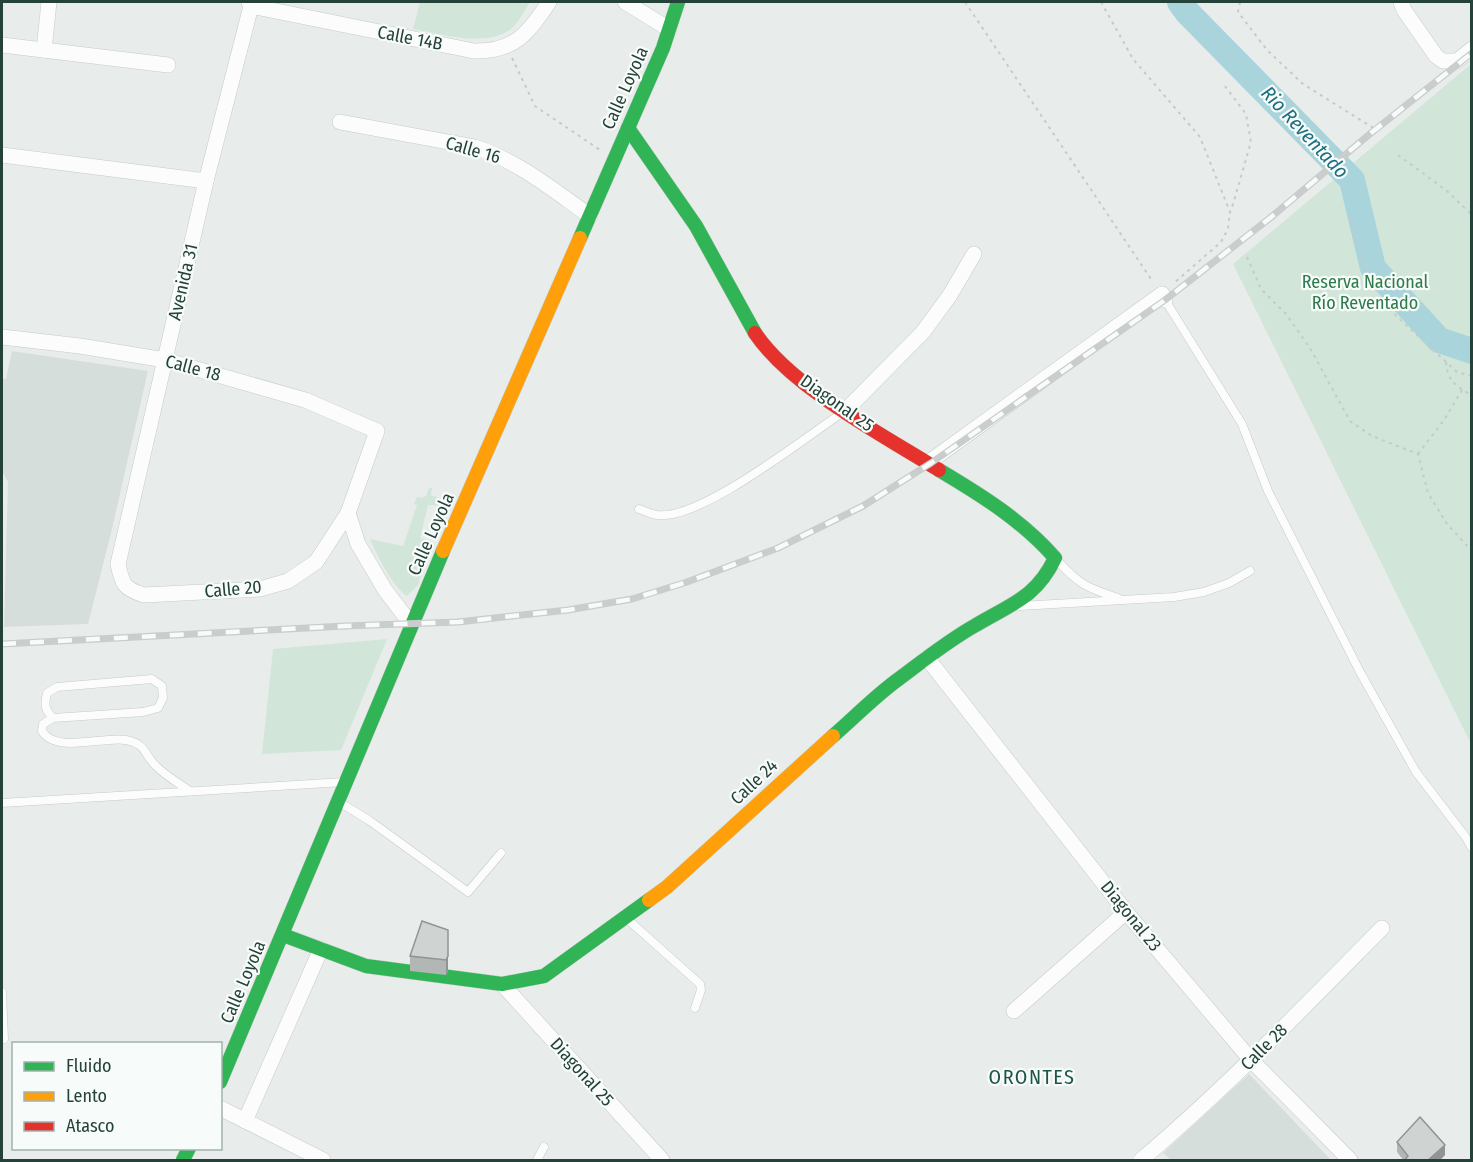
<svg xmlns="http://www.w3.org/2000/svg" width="1473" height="1162" font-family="'Fira Sans Condensed',sans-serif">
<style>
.built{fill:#d6dedb}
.green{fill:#d1e6d8}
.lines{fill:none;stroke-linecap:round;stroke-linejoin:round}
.river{stroke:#a9d4db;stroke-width:26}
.lane-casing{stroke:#c5cac8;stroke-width:9}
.street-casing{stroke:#c5cac8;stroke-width:16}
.fast-casing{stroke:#c3cbc8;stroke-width:15}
.slow-casing{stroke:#c3cbc8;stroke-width:15}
.jam-casing{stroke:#c3cbc8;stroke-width:15}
.path{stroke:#c3ccca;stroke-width:2;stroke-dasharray:3 4.5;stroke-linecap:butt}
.lane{stroke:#fcfcfc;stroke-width:8}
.street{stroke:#fcfcfc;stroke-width:15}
.fast{stroke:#30b455;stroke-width:14}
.slow{stroke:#ff9f0a;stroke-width:14}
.jam{stroke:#e5322d;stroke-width:14}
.rail-casing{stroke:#c9cdcc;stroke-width:7}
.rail{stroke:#f7fbf9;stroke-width:4.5;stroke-dasharray:14;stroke-linecap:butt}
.wall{fill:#b2b6b5}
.shaded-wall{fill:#919493}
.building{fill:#cfd4d2;stroke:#919493;stroke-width:1.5}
.labels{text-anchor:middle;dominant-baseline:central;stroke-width:4.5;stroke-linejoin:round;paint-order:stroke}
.street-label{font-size:18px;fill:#24423a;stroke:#f7fbf9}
.park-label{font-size:18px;fill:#2d7a4b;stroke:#f7fbf9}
.water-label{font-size:20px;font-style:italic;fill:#1c6f80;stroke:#f7fbf9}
.neighbourhood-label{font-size:20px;letter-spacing:1.5px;fill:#1f5548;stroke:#f7fbf9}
</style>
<rect width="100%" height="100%" fill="#e8edeb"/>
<g class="built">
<path d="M12,351L148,371L111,533L88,624L4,627L8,482L2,471V379H6Z"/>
<path d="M1249,1074L1331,1160H1171L1163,1153Z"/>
</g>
<g class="green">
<path d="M420,2H530C525,10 518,23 511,29C485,48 441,34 413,29Z"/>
<path d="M1471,64V744L1233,264Z"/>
<path d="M429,488H432L431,495L450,502L447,506L428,505L420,538L431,541L418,585L407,596C392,586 378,557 370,539L403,546L417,505L414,504L417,497L422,498L426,496Z"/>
<path d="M387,639L341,750L262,754L273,649Z"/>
</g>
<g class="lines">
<path class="river" d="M1180,2L1188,13L1352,180L1373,268L1439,340L1472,351"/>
<defs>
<g id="lane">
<path d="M1165,300L1242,424L1268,491L1360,672L1416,772L1465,836L1472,848"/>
<path d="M639,509C645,511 651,514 657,515C700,521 804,438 842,413"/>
<path d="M1056,559C1078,584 1087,588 1118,598"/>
<path d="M1020,606L1174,597L1204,592L1229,583L1250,571"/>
<path d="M53,718C45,710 44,705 47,693L57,687L152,679L162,686L163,698L158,708L143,712L53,718L43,724L42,731C56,754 103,736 126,740C147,744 144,755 156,766C166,776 178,783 190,791"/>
<path d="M2,803L344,782"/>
<path d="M341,803L370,821L468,892L501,853"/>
<path d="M626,918L700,984L701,990L695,1008"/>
<path d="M2,992L4,1039"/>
<path d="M537,1160L544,1147"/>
</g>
<g id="street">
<path d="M249,2L251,6L206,181L118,564C122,584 124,589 144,595L260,589L288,581L316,562L348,513L358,544L385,590L411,624"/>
<path d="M625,2L669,29"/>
<path d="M1401,2L1404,10L1436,56L1443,61H1457L1472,49"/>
<path d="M251,6L474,51C514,52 529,33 549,2"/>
<path d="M2,45L168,65"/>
<path d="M44,50L49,2"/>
<path d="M340,122L475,147C518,161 553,190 590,216"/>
<path d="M2,155L206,181"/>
<path d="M2,337L80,346L165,360L305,400L377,431L348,513"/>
<path d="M845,411L923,332L950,295L974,254"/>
<path d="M929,462L1162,294L1165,300"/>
<path d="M927,658L1126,912L1251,1060L1350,1160"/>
<path d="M502,984L662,1160"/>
<path d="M1014,1011L1126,912"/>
<path d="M220,1108L323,1160"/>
<path d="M245,1121L321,949"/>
<path d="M1141,1160C1226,1088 1303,1008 1382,928"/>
</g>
<g id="fast">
<path d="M628,128L696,226L755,333"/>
<path d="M580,238L663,48L678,2"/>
<path d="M833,736C855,717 876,695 900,678C924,660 949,640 976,625C1011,604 1036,598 1055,558C1023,521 981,495 939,470"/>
<path d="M283,935L366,966L502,984L544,976L649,900"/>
<path d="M220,1082L443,551"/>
<path d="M183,1160L189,1148"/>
</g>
<g id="slow">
<path d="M443,551L580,238"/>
<path d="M649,900L667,887L833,736"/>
</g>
<path id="jam" d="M755,333C792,388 883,435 939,470"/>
</defs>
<use href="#lane" class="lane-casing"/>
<use href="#street" class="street-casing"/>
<use href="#fast" class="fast-casing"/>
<use href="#slow" class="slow-casing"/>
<use href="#jam" class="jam-casing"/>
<g class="path">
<path d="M965,2L1153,282"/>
<path d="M1101,2L1133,59L1200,137L1230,212L1228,229L1221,242L1173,284"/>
<path d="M1240,2L1238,12L1267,50L1303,84L1375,129"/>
<path d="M512,58L535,106L600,150"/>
<path d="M1225,86L1246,114L1251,142L1231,211"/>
<path d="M1398,155L1447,191L1472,215"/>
<path d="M1350,220L1371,281L1391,311L1457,372L1472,376"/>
<path d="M1247,257L1261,289L1286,314L1310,348L1350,421L1372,436L1418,454L1428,493L1447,524L1472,551"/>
<path d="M1446,362C1447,380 1456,387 1472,395"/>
<path d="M1418,454L1444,420L1462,390"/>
</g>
<use href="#lane" class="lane"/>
<use href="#street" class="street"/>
<use href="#fast" class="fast"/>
<use href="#slow" class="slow"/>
<use href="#jam" class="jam"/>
<defs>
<path id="rail" d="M2,644L345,626L458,622L568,610L632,599L687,582L778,548L863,506L931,463L1165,300L1270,218L1371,133L1472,53"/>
</defs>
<use href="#rail" class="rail-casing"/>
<use href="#rail" class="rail"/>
</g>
<g class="wall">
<path d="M448,930V971L446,975L410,971V956Z"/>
<path d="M1397,1142L1445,1155L1439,1161H1404L1397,1152Z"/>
</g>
<g class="shaded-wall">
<path d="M448,956V971L446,975V960Z"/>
<path d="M1445,1145V1155L1439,1161H1427Z"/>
</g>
<g class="building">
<path d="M422,921L448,930V956L446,960L410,956Z"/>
<path d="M1420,1117L1445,1145L1427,1161H1404L1408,1156L1397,1142Z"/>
</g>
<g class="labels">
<g class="street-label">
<text transform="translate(410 38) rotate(11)">Calle 14B</text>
<text transform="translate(625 88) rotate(-66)">Calle Loyola</text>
<text transform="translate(473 150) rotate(16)">Calle 16</text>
<text transform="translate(183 282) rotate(-77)">Avenida 31</text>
<text transform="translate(193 368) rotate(15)">Calle 18</text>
<text transform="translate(837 403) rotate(35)">Diagonal 25</text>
<text transform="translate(431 534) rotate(-66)">Calle Loyola</text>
<text transform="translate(233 589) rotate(-5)">Calle 20</text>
<text transform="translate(754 782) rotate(-43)">Calle 24</text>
<text transform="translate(1131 916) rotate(51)">Diagonal 23</text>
<text transform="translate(243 982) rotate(-67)">Calle Loyola</text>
<text transform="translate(1264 1047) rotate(-45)">Calle 28</text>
<text transform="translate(582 1072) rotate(48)">Diagonal 25</text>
</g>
<g class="park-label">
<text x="1365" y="282">Reserva Nacional<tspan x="1365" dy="21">Río Reventado</tspan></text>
</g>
<g class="water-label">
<text transform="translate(1305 132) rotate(47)">Rio Reventado</text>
</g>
<g class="neighbourhood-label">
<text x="1032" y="1077">ORONTES</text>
</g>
</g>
<rect width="1473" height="1162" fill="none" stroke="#24423a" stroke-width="6"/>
<rect x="12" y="1042" width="210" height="108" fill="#f7fbf9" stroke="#a3b1ad" stroke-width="1.5"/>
<rect x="24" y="1062" width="30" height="9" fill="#30b455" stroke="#a3b1ad" stroke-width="1.5"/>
<text x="66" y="1072" font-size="18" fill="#24423a">Fluido</text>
<rect x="24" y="1092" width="30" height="9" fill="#ff9f0a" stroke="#a3b1ad" stroke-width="1.5"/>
<text x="66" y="1102" font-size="18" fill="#24423a">Lento</text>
<rect x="24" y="1122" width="30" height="9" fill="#e5322d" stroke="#a3b1ad" stroke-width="1.5"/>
<text x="66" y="1132" font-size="18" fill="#24423a">Atasco</text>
</svg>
